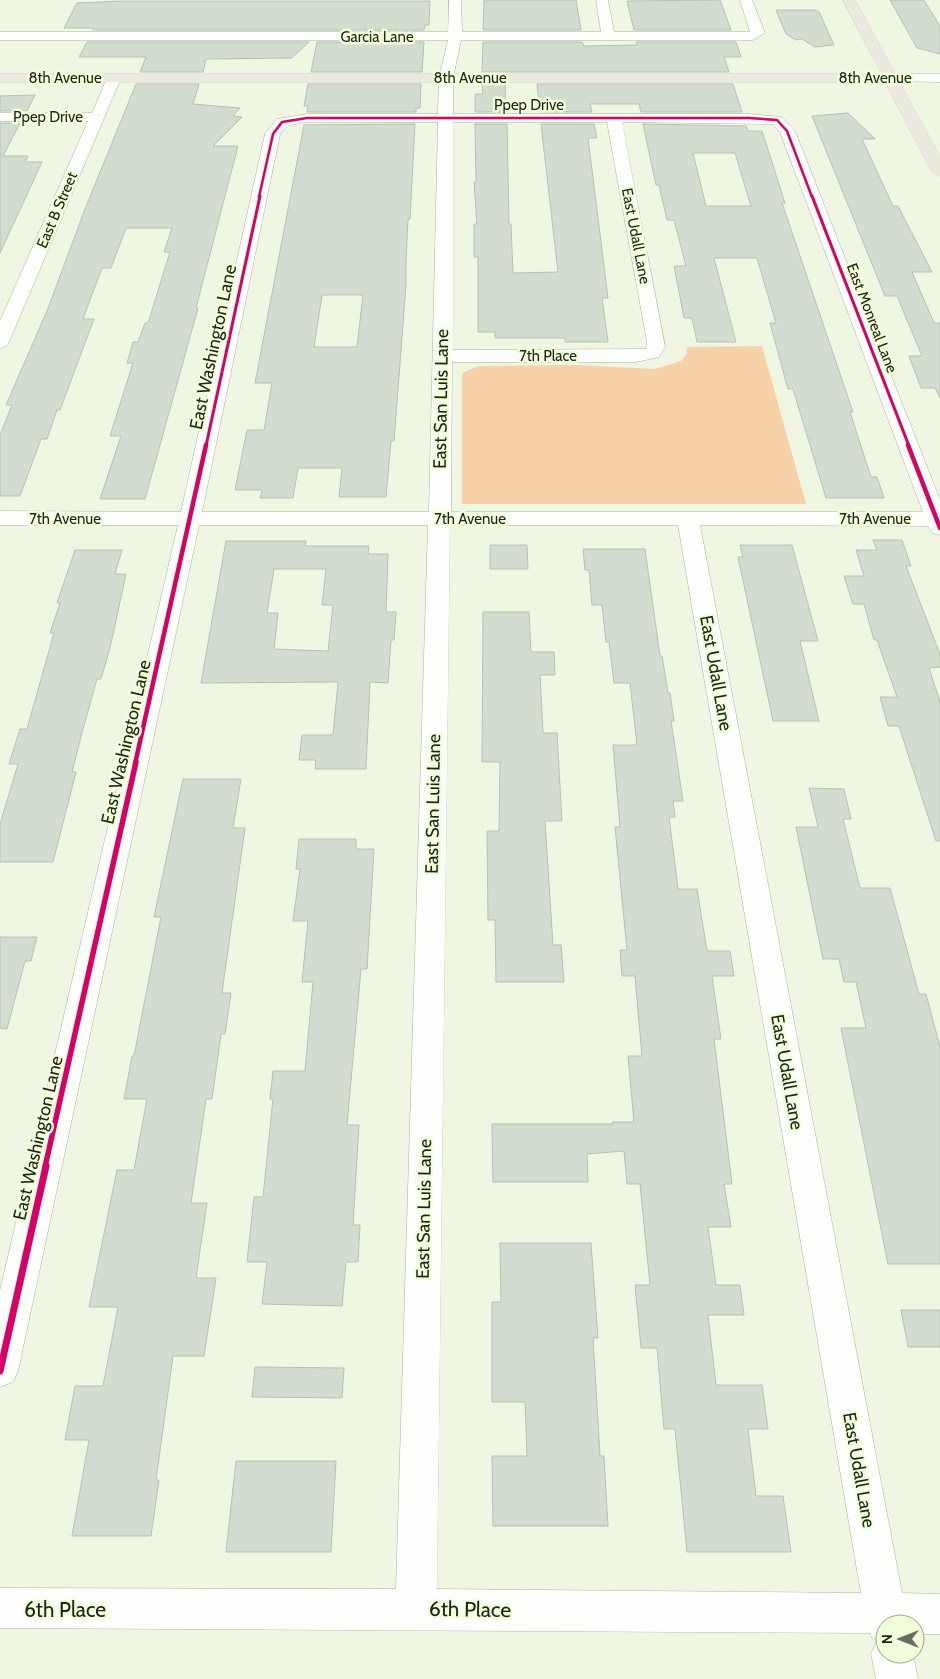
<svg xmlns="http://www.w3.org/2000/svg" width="940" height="1679" font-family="Cabin,sans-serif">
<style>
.green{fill:#f7d1a8}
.building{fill:#d2ddcf;stroke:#b7c1b3;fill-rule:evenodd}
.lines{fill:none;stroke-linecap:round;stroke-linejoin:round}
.minor-casing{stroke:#acb2a3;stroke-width:1}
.major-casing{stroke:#d1d4ca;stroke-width:1}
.minor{fill:#fdfefb;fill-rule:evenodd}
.major{fill:#eceadf;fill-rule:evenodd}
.cycleway-far4-casing{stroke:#f1feda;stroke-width:4.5}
.cycleway-far3-casing{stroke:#f1feda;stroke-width:5}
.cycleway-far2-casing{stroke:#f1feda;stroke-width:7}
.cycleway-far1-casing{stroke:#f1feda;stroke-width:9}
.cycleway-casing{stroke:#f1feda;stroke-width:10}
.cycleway-far4{stroke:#d6006c;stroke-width:2.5}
.cycleway-far3{stroke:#d6006c;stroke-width:3}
.cycleway-far2{stroke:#d6006c;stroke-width:4.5}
.cycleway-far1{stroke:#d6006c;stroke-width:5.5}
.cycleway{stroke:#d6006c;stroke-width:7}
.labels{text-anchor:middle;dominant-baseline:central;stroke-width:5;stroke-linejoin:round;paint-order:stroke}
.far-street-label{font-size:15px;fill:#1f2316;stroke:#f1feda}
.street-label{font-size:18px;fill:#1f2316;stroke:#f1feda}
.near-street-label{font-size:21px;fill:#1f2316;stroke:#f1feda}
</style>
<rect width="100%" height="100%" fill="#eff6e2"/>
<path class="green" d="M762,346L806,504H462V373L479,366L576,365L655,369L681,361L686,355L687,347Z"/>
<g class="building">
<path d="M484,0H576L581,30H483Z"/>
<path d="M720,0L731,30H634L627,1Z"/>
<path d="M890,0H924L940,26V54L917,48Z"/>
<path d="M122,1H430L429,25H425L424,30H93L94,28H64L77,3Z"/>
<path d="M776,10H815L819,12L834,45L815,47L802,39L796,40L786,34Z"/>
<path d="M87,42H309L292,58L206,59L203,72H140L146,57H79Z"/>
<path d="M317,42H424L422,72H311Z"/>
<path d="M483,42H582L584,46L637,45L636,42H736L741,57H724L729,72H482Z"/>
<path d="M136,84H199L193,104L240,108L233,116L242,117L213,146H238L196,308H198L145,499H100L121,436H110L133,363H127L133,342H138L145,323H148L170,252H164L172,228H126L111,268H102L83,319H94L60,410H57L47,439H41L20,496H0V435L12,405H6L47,311L85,209Z"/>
<path d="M308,84H421L420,108H416V112H307L308,106H304Z"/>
<path d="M482,84H505L506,112H475V94H483Z"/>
<path d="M537,84H733L742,112H641L639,104H590L592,112H540Z"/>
<path d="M35,95L27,111H0V96Z"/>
<path d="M848,113L875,139H862L893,206H898L932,272H912L934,323H940V398L935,388H921L909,356H922L897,296H885L812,116Z"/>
<path d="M0,123H20L3,156H28L25,162H42L0,253Z"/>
<path d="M415,124L410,219H408L406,263V285L394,441H391L386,497H339L342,468H298L293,498H260L262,490H235L247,430H264L272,383H255L304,125ZM322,295H363L357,347H314Z"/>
<path d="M475,124H507L509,224H511L513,273L558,272L541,124H594L597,138H588L608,298H602L608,342H565V338H495V332H478V257H474V224H477L474,182H476Z"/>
<path d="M643,124L746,126L748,131H762L785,203H782L853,412H850L871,477H877L884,498H826L793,389H788L770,323H776L757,258H714L736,342H697L692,318H684L674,266H686L674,220H667L659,185H656ZM693,153H735L751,206H706Z"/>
<path d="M873,540H902L911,566H906L940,654V667L929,668L940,702V841H936L899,726H888L880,697H897L877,640H874L864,604H853L844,576H864L856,550H877Z"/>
<path d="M226,541H306L305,546H369L368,554H388L386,612H396L394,640H391L388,683L370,682L366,769H315L316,760H299L302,735H333L338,682L201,683ZM274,569H326L322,605H333L328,651L274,649L278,613H267Z"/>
<path d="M490,545H527L528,569H490Z"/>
<path d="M740,545H792L818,641H800L819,721H773L738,557H743Z"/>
<path d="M583,549H645L660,656H662L668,693H670L674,721H671L683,801H673L675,817H669L678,889H697L707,951H730L734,976H712L721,1039H714L732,1184H724L731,1227H708L716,1285H740L744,1315H708L716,1385H762L768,1429H748L756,1496H783L791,1552H687L675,1429H664L657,1348H641L635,1285H650L640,1184H627L624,1151L587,1154L588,1182H493L492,1124H613L612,1122H634L628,1056H642L635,976H622L620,950H627L615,827H620L613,745H637L630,683H614L609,642H606L602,605H592L589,570H585Z"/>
<path d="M75,550H122L115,574H126L110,648L101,679H97L83,729L72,772H76L53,862H0V824L18,764H9L20,729H27L54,633H50L60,603H57Z"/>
<path d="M483,612H529L531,652H554L555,675H540L543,733H557L562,821H545L553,945H561L564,982H496L495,920H488L487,831H499L500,762H482Z"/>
<path d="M183,779H241L233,828H245L222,993H231L225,1034H221L212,1099H206L191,1203H207L196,1278H216L204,1356H173L156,1480H159L151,1536H72L89,1440H65L75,1386H103L118,1307H89L117,1170H134L147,1099H124L132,1056H134L161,917H154Z"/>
<path d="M809,788L844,789L851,819H843L860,888H890L919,994H926L940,1047V1264H888L841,1028H866L856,982H844L839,959H823L796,827H818Z"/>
<path d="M299,839H356V849H374L367,969H361L347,1125H359L353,1225H360L358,1262H346L342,1306L262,1304L267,1262H247L254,1197H263L273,1099H270L273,1071H305L313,982H302L308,921H293L300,869H296Z"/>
<path d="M0,937H37L31,961H25L7,1029L0,1028Z"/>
<path d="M500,1243H591L598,1338H593L600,1456H604L608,1526H493L492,1456H527L525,1402H492V1302H501Z"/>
<path d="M901,1310H940V1347H908Z"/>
<path d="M255,1367L344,1368L342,1398L252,1397Z"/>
<path d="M236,1461H336L331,1552H226Z"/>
</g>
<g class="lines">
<defs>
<g id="minor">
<path d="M449,0H461L462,32H601L596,0H608L614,32H750L740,0H752L765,33L753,40H461L453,78V114H749L782,117L795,131L940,500V535L932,533L928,526L700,525L902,1593L940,1594V1634H915V1624H885V1654H913L918,1679H876L871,1654L877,1640L872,1638L870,1633L0,1628V1588L396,1589L428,525H199L18,1371L13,1382L0,1387V1291L178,525H0V511L181,512L265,134L277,119L307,114H438L439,78L448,40H0V32H448ZM307,122H438L429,512H202L280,134L287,126ZM453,122H607L647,342L646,349L453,350ZM622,122L773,124L780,132L923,512H451L452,362H636L659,357L665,347ZM450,525H678L861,1593L437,1589Z"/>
<path d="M114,74L121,78L9,342L7,346L0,348V321L88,121H0V113H92L107,78Z"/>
<path d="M890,74H940V82L885,81L883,78L885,75Z"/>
</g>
<path id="major" d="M843,0H855L940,157V177L932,172L885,82H0V74H881Z"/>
</defs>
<use href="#minor" class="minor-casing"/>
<use href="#major" class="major-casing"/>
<use href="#minor" class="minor"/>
<use href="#major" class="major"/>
<defs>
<path id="cycleway-far4" d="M259,197L273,134L282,122L307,118H749L777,120L787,131L812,197"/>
<g id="cycleway-far3">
<path d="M812,196L909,446"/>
<path d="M206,446L260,196"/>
</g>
<g id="cycleway-far2">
<path d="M908,445L940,528"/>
<path d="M135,764L206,445"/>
</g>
<path id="cycleway-far1" d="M45,1167L136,762"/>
<path id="cycleway" d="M0,1371L46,1166"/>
</defs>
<use href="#cycleway-far4" class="cycleway-far4-casing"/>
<use href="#cycleway-far3" class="cycleway-far3-casing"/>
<use href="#cycleway-far2" class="cycleway-far2-casing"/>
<use href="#cycleway-far1" class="cycleway-far1-casing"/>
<use href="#cycleway" class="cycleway-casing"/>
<use href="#cycleway-far4" class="cycleway-far4"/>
<use href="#cycleway-far3" class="cycleway-far3"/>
<use href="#cycleway-far2" class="cycleway-far2"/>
<use href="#cycleway-far1" class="cycleway-far1"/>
<use href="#cycleway" class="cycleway"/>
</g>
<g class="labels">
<g class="far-street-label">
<text x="377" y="37">Garcia Lane</text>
<text x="65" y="78">8th Avenue</text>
<text x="470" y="78">8th Avenue</text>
<text x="875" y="78">8th Avenue</text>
<text x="529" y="105">Ppep Drive</text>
<text x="48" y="117">Ppep Drive</text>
<text transform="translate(57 210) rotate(-67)">East B Street</text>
<text transform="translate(636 236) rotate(79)">East Udall Lane</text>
<text transform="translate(872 318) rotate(69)">East Monreal Lane</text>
<text x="548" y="356">7th Place</text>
<text x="65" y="519">7th Avenue</text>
<text x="470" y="519">7th Avenue</text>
<text x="875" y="519">7th Avenue</text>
</g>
<g class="street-label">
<text transform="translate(213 347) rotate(-78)">East Washington Lane</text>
<text transform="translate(441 399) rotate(-89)">East San Luis Lane</text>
<text transform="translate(716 673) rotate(80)">East Udall Lane</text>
<text transform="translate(126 742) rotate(-77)">East Washington Lane</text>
<text transform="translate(433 804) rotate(-89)">East San Luis Lane</text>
<text transform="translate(787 1072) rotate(80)">East Udall Lane</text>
<text transform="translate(38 1138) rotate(-77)">East Washington Lane</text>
<text transform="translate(424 1209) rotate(-89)">East San Luis Lane</text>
<text transform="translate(859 1470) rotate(80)">East Udall Lane</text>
</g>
<g class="near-street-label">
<text x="65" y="1609">6th Place</text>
<text transform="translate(470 1609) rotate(1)">6th Place</text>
</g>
</g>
<g transform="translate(900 1639) rotate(270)"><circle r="24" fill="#f1feda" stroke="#9da68c"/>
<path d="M0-4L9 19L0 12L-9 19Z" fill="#686d5d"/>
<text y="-8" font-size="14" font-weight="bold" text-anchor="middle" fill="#1f2316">N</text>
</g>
</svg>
